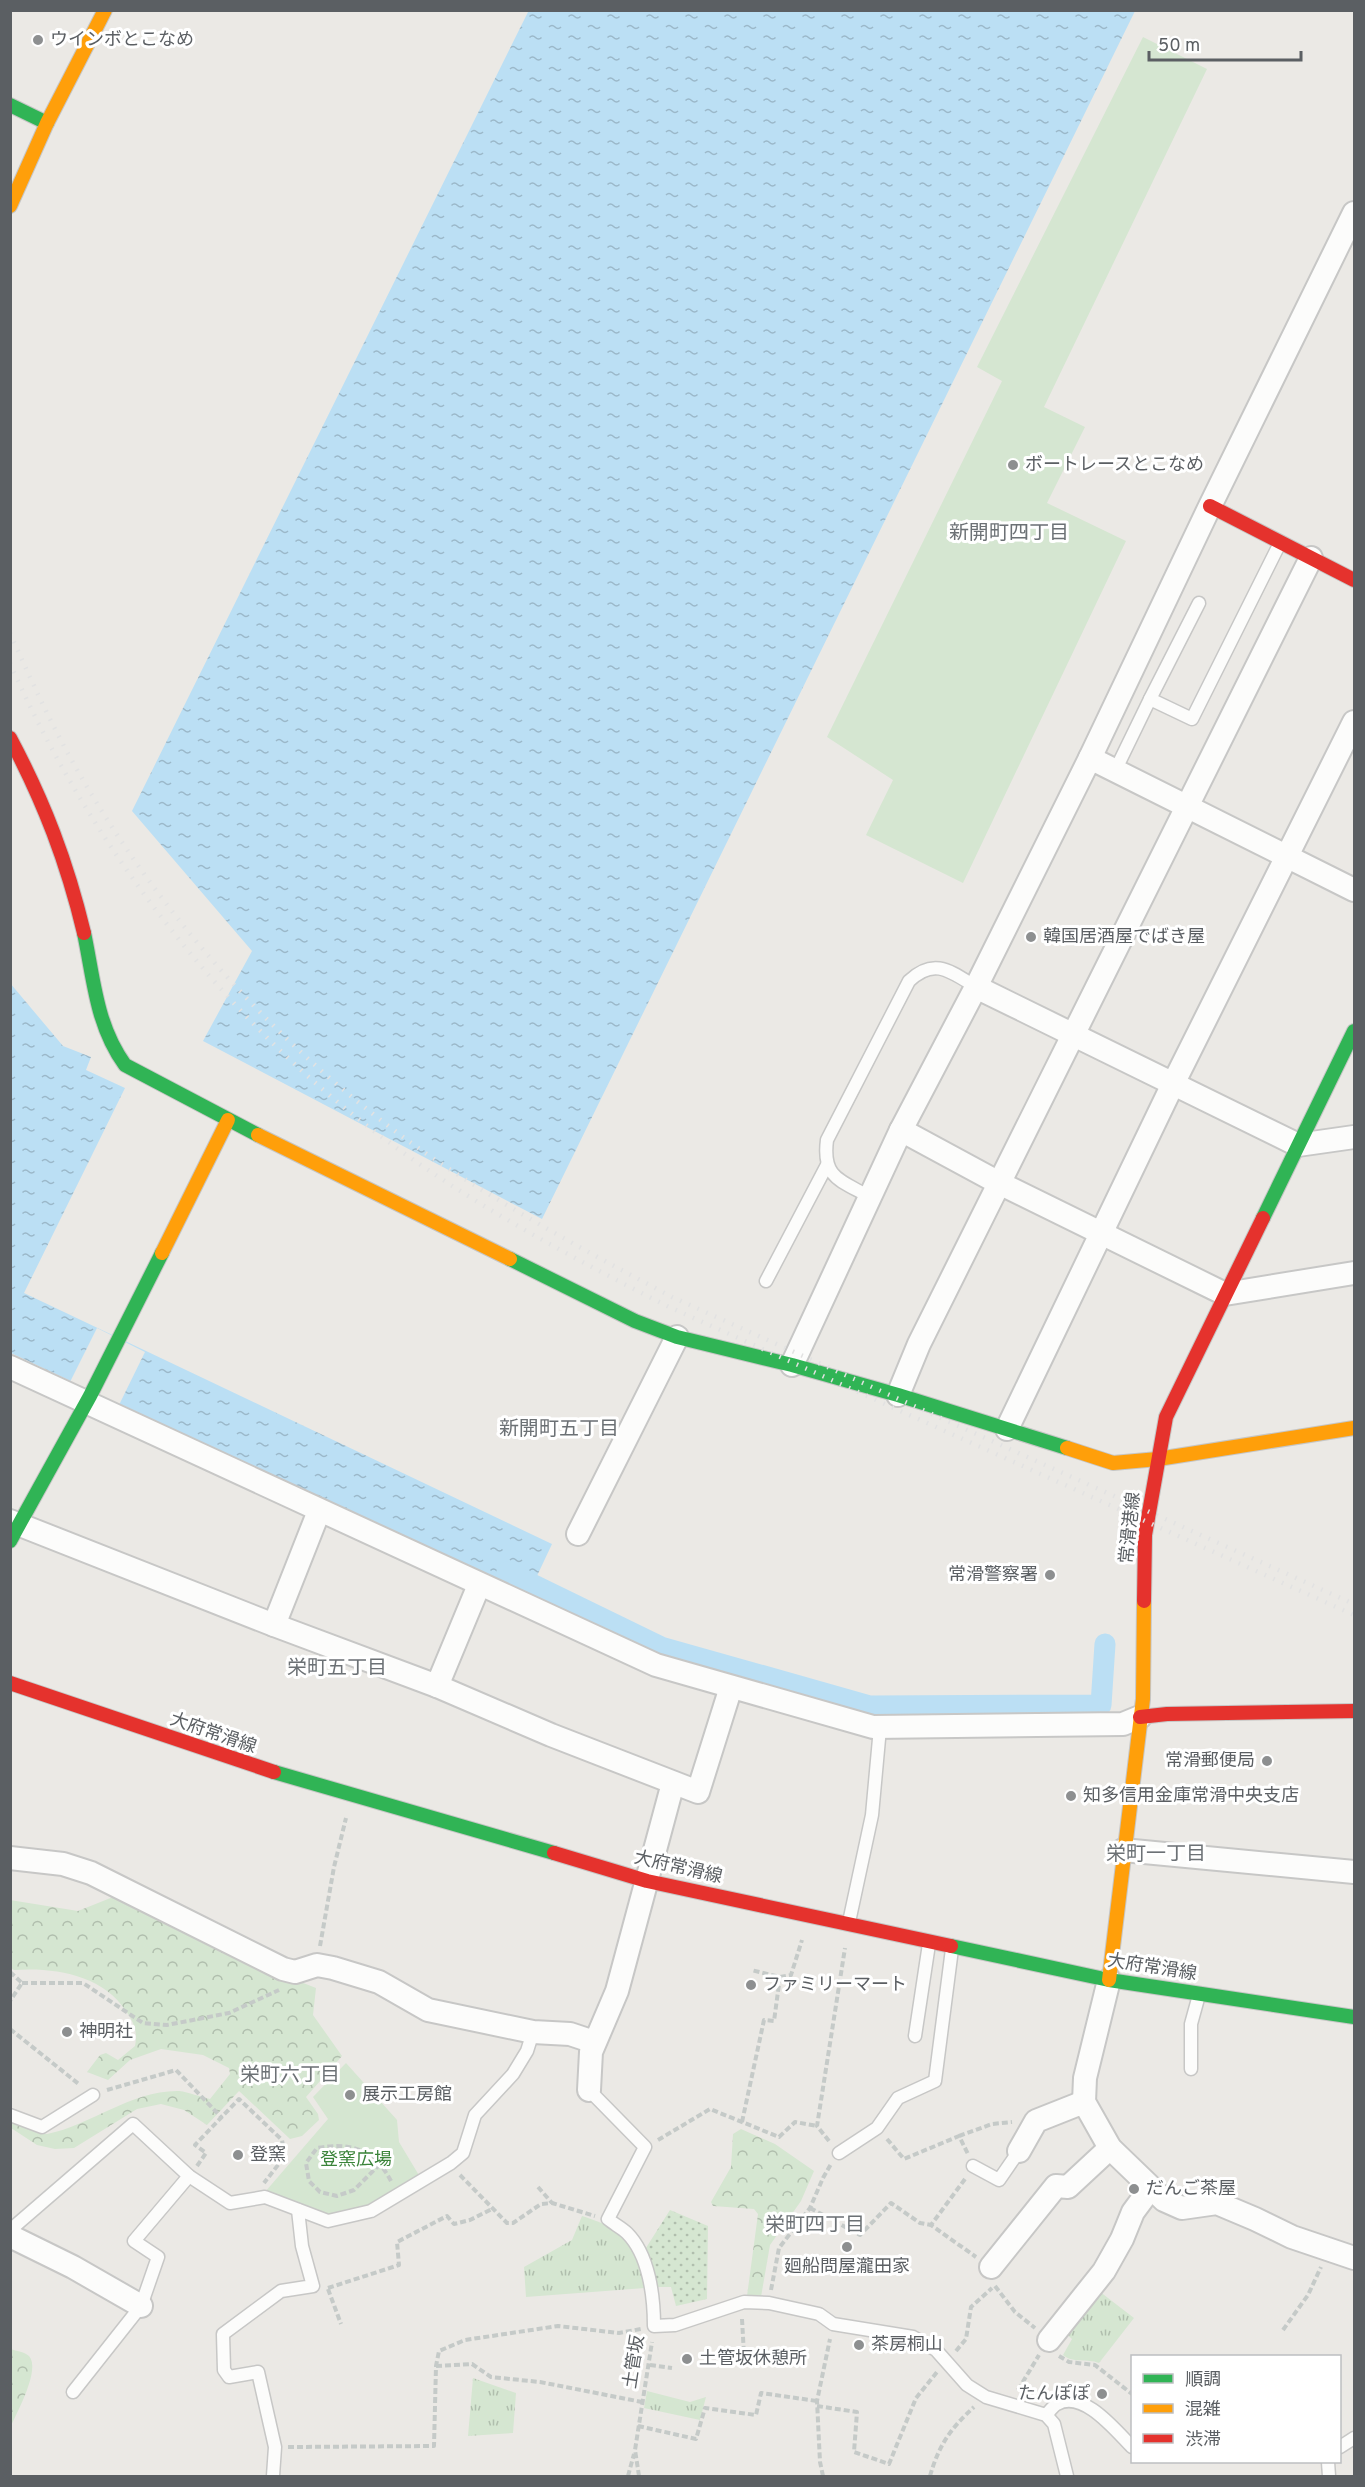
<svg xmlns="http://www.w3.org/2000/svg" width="1365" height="2487" font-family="Overpass,'Noto Sans JP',sans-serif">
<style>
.grass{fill:url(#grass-tufts)}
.forest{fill:url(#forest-crowns)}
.park{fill:#d5e6d1}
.garden{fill:url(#garden-dots)}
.water{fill:url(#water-ripples)}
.pier{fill:#ebe9e5}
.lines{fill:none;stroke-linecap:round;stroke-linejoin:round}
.canal{stroke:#bbdff4;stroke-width:21}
.lane-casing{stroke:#c7c7c6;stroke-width:15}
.street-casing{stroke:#c7c7c6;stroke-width:26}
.fast-casing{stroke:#c6c6c5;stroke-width:16}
.slow-casing{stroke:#c6c6c5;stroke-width:16}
.jam-casing{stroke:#c6c6c5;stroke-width:16}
.path{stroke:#c5cac8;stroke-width:4;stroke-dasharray:6 3;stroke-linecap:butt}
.lane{stroke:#fcfcfb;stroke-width:12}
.street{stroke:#fcfcfb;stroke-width:22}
.fast{stroke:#30b455;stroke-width:14}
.slow{stroke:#ff9f0a;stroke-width:14}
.jam{stroke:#e5322d;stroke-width:14}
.rail{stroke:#e2e2e2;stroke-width:4.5;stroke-dasharray:1.5 8;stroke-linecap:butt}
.poi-dot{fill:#8d8f90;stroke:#fff;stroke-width:2}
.labels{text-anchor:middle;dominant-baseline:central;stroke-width:6;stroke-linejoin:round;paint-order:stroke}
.poi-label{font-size:18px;fill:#5b5f63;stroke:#fff;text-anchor:start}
.street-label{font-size:18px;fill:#5b5f63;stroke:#fff}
.park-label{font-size:18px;fill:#3b843a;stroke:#fff}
.neighbourhood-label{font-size:20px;fill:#6c7175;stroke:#fff}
</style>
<defs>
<pattern id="grass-tufts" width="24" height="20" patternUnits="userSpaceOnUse" patternTransform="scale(1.5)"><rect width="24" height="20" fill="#d5e6d1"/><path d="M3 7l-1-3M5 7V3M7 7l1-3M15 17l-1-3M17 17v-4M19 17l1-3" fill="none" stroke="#b0bead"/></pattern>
<pattern id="forest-crowns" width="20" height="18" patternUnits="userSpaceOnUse" patternTransform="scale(1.5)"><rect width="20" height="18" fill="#d5e6d1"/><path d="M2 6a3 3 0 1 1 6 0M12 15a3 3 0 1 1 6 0" fill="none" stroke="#b0bead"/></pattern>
<pattern id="garden-dots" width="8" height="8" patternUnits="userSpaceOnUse" patternTransform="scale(1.5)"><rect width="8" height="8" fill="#d5e6d1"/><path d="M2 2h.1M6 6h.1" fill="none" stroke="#b0bead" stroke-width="1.8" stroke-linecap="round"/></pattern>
<pattern id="water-ripples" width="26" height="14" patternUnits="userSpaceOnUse" patternTransform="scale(1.5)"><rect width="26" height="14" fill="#bbdff4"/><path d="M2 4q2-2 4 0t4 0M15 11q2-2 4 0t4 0" fill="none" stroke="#9bb8c9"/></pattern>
</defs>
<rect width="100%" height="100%" fill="#ebe9e5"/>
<g class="grass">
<path d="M582,2216C603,2223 629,2232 638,2256C642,2265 643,2278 645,2288L526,2297L524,2267L572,2240Z"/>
<path d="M1095,2288L1134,2318L1099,2363C1087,2358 1074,2364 1063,2355L1072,2339L1062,2330Z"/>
<path d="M473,2378L516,2393L513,2433L468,2436Z"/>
<path d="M647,2391L690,2402L706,2397L700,2420L644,2408Z"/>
</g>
<g class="forest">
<path d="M118,1895L278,1973L316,1988L313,2015L342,2056L306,2097L318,2114L319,2120L302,2136L290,2139L239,2091L207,2125L184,2110L161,2104L137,2109L74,2148L55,2149L37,2145L11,2128V2109L35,2131L47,2134C92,2125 131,2090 179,2091C189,2092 200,2097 210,2099L230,2074L229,2068L203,2055L161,2049L130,2060L108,2080L87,2072L100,2055L106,2053L118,2060L135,2046C138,2031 134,2023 126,2011C103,1975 54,1967 14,1970L11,1968L10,1900L78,1911Z"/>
<path d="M741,2129L775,2144L814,2171L801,2201L770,2245L761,2297L747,2296L758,2214L754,2209L713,2206L711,2202L731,2167L733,2134Z"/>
<path d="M11,2349C16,2351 25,2352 29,2356C41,2369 17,2412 11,2426Z"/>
</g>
<g class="park">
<path d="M1143,37L1207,69L1044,407L1085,427L1047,503L1126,541L963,883L866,835L893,780L827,737L1002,381L977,367Z"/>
<path d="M346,2063L397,2120L399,2142L420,2177C397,2190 357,2219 331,2216C313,2214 282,2199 265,2192L328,2119L313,2097Z"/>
</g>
<path class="garden" d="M670,2210L708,2226L707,2299L676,2306L671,2287H653L644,2251Z"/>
<g class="water">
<path d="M529,10L1135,11L542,1219L203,1041L252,951L132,811Z"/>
<path d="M10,983L63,1046L91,1057L86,1070L125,1088L24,1293L552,1544L528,1595L11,1353Z"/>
</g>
<path class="pier" d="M97,1328L145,1352L119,1405L70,1382Z"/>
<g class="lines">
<path class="canal" d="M507,1572L661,1647L870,1706L1101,1705L1105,1644"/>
<defs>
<g id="lane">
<path d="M1150,699L1199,603"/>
<path d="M1115,771L1150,699L1192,719L1280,543"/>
<path d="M870,1197C840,1180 822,1178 827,1140L909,981C934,957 950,971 976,987"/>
<path d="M766,1281L827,1165"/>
<path d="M849,1922L872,1815L880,1728"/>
<path d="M915,2036L929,1944"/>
<path d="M1191,2069V2024L1199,1995"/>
<path d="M589,2090L645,2147L608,2219C614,2224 622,2228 627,2233C649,2255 654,2296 654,2326L675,2325L744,2302L769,2303L819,2314L833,2324L913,2337L936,2350L967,2385L986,2397L1046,2415L1054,2424L1067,2476"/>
<path d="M10,2115L42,2127L93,2095"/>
<path d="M839,2153L877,2128L898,2098L935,2081L952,1949"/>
<path d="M973,2166L999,2180L1019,2151"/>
<path d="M11,2236L16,2225L133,2124L189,2176L230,2203L265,2197L328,2221L371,2211L451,2163L463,2153L475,2115L513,2074L527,2051L533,2032"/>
<path d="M73,2392L141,2306L158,2257L134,2241L189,2176"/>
<path d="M1046,2415C1049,2412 1053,2406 1057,2404C1083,2389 1116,2431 1132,2447"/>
<path d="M1340,2447L1354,2438"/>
<path d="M1328,2462L1329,2476"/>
<path d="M273,2476L275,2447L258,2372L229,2377L224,2370L223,2334L281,2291L313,2286L302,2246L298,2210"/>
</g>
<g id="street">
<path d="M1090,758L1354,890"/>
<path d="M976,987L1298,1145L1354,1137"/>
<path d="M901,1130L999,1183L1225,1294L1354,1273"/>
<path d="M792,1365L901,1130L976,987L1090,758L1210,506L1354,213"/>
<path d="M10,1367L656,1665L873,1727L1123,1724L1140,1717"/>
<path d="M898,1395L919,1344L1311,558"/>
<path d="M1007,1429L1173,1084L1354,722"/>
<path d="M10,1521L274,1625L437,1686L551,1735L698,1792L731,1687"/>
<path d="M578,1534L677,1337"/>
<path d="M274,1625L319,1511"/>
<path d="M437,1686L479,1585"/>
<path d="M1123,1850L1354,1872"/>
<path d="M10,1858L63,1864L91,1873L283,1969L295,1972L317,1965L333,1968L379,1982L428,2010L533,2032L570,2034L594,2042"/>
<path d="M1109,1980L1085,2078L1084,2102L1110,2148L1164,2200L1182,2208L1217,2203L1255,2219L1292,2237L1354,2258"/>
<path d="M589,2090L591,2052L617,1991L673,1783"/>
<path d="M1019,2151L1036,2121L1084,2102"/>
<path d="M10,2236L73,2267L141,2306"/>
<path d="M991,2267L1056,2186L1068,2187L1110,2148"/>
<path d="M1049,2340L1104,2271L1122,2239L1133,2212L1150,2189"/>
</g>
<g id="fast">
<path d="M10,105L47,123"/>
<path d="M84,933C94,980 96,1025 125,1065L258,1135"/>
<path d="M1263,1218L1354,1031"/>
<path d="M510,1259L635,1321L677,1337L792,1365L898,1395L1067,1448"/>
<path d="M10,1541L90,1396L162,1253"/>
<path d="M274,1772L554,1853"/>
<path d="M951,1946L1109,1980L1354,2017"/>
</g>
<g id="slow">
<path d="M10,206L47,123L105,10"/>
<path d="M258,1135L510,1259"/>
<path d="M162,1253L228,1120"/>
<path d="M1067,1448L1113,1463L1158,1459L1354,1428"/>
<path d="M1109,1980L1143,1699L1144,1601"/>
</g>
<g id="jam">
<path d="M1210,506L1354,580"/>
<path d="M10,738C44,802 67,862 84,933"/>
<path d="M1144,1601L1145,1535L1166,1417L1263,1218"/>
<path d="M10,1683L274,1772"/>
<path d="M1140,1717L1167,1714L1354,1711"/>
<path d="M554,1853L647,1881L951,1946"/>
</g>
</defs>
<use href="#lane" class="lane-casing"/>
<use href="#street" class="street-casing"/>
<use href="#fast" class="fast-casing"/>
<use href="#slow" class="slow-casing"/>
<use href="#jam" class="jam-casing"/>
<g class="path">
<path d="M320,1946L334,1867L346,1818"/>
<path d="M10,1972L22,1983L10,2001"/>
<path d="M780,1977L791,1975L802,1940"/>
<path d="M22,1983H83L143,2023L167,2025L229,2013L279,1990"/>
<path d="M10,2029L80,2085"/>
<path d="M107,2090L176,2070L222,2118"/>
<path d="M742,2122L764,2020L774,2021L780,1977L751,1970"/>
<path d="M959,2136L992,2124L1012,2122"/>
<path d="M887,2139L904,2159L959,2136L968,2154"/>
<path d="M658,2140L710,2109L779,2137L795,2122L817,2126"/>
<path d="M829,2141L817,2126L845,1948"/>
<path d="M380,2164L354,2190L337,2196L320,2192L309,2181L306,2163L317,2148C351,2142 374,2149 391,2181"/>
<path d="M197,2166L206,2153L195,2145L239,2099L282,2140L285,2156L264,2183"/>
<path d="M460,2175L507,2223H513L541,2204L552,2203L595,2216"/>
<path d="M965,2179L931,2225L976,2257"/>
<path d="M538,2187L552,2203"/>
<path d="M810,2208L860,2235L891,2203L920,2223L931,2225"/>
<path d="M995,2286L1015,2312L1035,2328"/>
<path d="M328,2288L399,2265L397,2242L447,2216L454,2224L470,2220L492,2209"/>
<path d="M328,2289L341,2324"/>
<path d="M771,2290L779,2248L810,2208L823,2178L831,2164"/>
<path d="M742,2319L744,2355"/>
<path d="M1283,2330L1308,2295L1321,2267"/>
<path d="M956,2351L966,2339L971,2307L992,2288"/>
<path d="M1059,2356L1069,2362L1095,2365L1132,2394"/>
<path d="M650,2365L672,2368"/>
<path d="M436,2366L472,2364L491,2377L540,2382L642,2402"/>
<path d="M1018,2390L1039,2355"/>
<path d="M817,2406L857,2412L854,2452L889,2464L916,2398L937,2372"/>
<path d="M638,2426L696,2439L705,2408L756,2415L761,2393L817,2401"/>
<path d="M288,2447L434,2446L436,2366L439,2351L465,2340L558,2326L619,2333L641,2329"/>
<path d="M628,2476L634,2454"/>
<path d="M639,2476L635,2450L652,2342"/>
<path d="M823,2476L820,2462L817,2401L830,2339"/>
<path d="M930,2476C939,2445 950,2429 974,2407"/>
</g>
<use href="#lane" class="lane"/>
<use href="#street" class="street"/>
<use href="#fast" class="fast"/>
<use href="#slow" class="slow"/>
<use href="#jam" class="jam"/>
<g class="rail">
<path d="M10,633C30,678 51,724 76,768C164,922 287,1058 434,1159C510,1210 591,1254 672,1297L1354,1604"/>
<path d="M10,663C84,833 211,1002 356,1117C451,1193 559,1251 667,1306L1354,1615"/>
</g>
</g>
<g class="poi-dot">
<circle cx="38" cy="40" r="6"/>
<circle cx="1013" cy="465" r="6"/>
<circle cx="1031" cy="937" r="6"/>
<circle cx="1050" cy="1575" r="6"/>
<circle cx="1267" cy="1761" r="6"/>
<circle cx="1071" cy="1796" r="6"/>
<circle cx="751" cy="1985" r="6"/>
<circle cx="67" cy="2032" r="6"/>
<circle cx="350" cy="2095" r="6"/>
<circle cx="238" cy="2155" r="6"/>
<circle cx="1134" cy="2189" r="6"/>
<circle cx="847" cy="2247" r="6"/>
<circle cx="859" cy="2345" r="6"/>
<circle cx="687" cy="2359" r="6"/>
<circle cx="1102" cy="2394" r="6"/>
</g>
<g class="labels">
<g class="poi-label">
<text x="50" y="40">ウインボとこなめ</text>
<text x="1025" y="465">ボートレースとこなめ</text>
<text x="1043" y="937">韓国居酒屋でばき屋</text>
<text x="1038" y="1575" text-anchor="end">常滑警察署</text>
<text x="1255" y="1761" text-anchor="end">常滑郵便局</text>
<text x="1083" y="1796">知多信用金庫常滑中央支店</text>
<text x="763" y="1985">ファミリーマート</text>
<text x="79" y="2032">神明社</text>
<text x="362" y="2095">展示工房館</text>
<text x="250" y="2155">登窯</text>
<text x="1146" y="2189">だんご茶屋</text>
<text x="847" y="2267" text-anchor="middle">廻船問屋瀧田家</text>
<text x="871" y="2345">茶房桐山</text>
<text x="699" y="2359">土管坂休憩所</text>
<text x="1090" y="2394" text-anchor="end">たんぽぽ</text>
</g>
<g class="street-label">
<text transform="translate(1131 1528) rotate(-84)">常滑港線</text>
<text transform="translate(213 1734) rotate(19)">大府常滑線</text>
<text transform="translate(678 1868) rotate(13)">大府常滑線</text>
<text transform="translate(1152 1968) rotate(9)">大府常滑線</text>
<text transform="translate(635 2362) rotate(-81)">土管坂</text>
</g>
<g class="park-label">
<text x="356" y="2160">登窯広場</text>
</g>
<g class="neighbourhood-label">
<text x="1009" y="534">新開町四丁目</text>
<text x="559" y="1430">新開町五丁目</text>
<text x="337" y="1669">栄町五丁目</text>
<text x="1156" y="1855">栄町一丁目</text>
<text x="290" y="2076">栄町六丁目</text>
<text x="815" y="2226">栄町四丁目</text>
</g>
</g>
<rect width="1365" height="2487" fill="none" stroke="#5b5f63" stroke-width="24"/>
<rect x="1131" y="2355" width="210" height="108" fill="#ffffff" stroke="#bdbfc1" stroke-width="1.5"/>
<rect x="1143" y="2374" width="30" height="9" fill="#30b455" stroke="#bdbfc1" stroke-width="1.5"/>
<text x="1185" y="2385" font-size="18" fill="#5b5f63">順調</text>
<rect x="1143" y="2404" width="30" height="9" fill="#ff9f0a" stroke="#bdbfc1" stroke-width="1.5"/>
<text x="1185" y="2415" font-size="18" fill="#5b5f63">混雑</text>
<rect x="1143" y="2434" width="30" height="9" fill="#e5322d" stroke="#bdbfc1" stroke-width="1.5"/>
<text x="1185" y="2445" font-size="18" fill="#5b5f63">渋滞</text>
<path d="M1149 51v9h152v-9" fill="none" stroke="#5b5f63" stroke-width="3"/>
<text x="1158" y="51" font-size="18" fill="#5b5f63" stroke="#ffffff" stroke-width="4.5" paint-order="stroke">50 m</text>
</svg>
